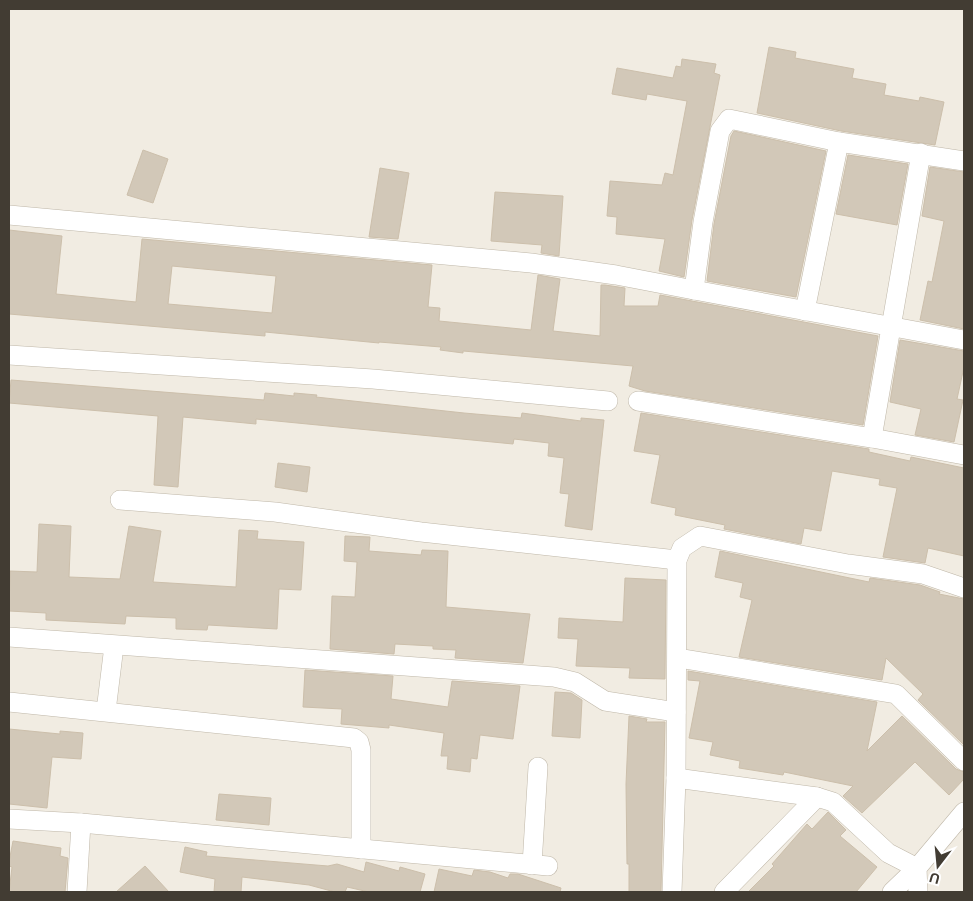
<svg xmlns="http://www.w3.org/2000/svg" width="973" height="901" font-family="Arial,sans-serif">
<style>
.building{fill:#d2c8b8;stroke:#ccbfab;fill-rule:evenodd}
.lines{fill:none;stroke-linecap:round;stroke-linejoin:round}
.minor-casing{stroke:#bfb7a8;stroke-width:20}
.minor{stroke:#fff;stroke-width:19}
</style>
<rect width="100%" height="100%" fill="#f1ece2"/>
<g class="building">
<path d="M769,47L796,52L795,58L854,69L852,78L886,84L884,95L919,101L920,97L944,102L935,145L841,131L757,113Z"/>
<path d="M682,59L716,64L714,73L720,75L692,220L684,277L659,271L665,239L616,234L617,217L607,216L610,181L662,185L665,173L673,175L687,101L647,94L646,100L612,94L617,68L673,78L676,66L681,67Z"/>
<path d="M734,131L826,151L796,297L707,281L714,224L731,136Z"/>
<path d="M143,150L168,159L153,203L127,195Z"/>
<path d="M848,155L908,164L897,225L836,214Z"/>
<path d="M930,167L964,172V329L920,320L928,281L932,282L944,221L922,216Z"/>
<path d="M380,168L409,173L398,239L369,237Z"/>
<path d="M495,192L563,196L559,256L541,253L542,245L491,241Z"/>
<path d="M9,230L62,236L56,294L136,302L142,239L432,265L428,307L440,308L439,321L531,330L538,275L560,279L553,331L600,336L601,285H605L625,288L624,306H658L660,295L878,336L863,425L645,391L629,386L633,366L463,351V353L440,350L441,347L379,342V343L265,332V336L9,314ZM172,266L276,276L272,313L168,304Z"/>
<path d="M900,340L964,351V367L957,399L963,400L954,442L915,435L921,409L890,402Z"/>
<path d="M11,380L264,400L265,393L294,396V393L317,395L316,397L464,413L521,418L522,413L581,421V418L604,420L592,530L565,526L569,494L560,493L564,458L548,456L549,443L514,439L513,444L256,419V424L183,417L178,487L154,485L158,416L9,403Z"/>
<path d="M641,413L869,449V452L910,461L911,457L964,468V556L928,548L925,563L883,557L897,488L879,485L880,479L832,471L821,531L804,528L801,544L724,529L725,525L675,515L676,508L651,503L660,455L634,451Z"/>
<path d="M278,463L310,467L307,492L275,487Z"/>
<path d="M39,524L71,526L69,577L120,579L129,526L161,531L153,582L236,587L239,530L258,531L257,539L304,542L301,590L279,589L277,629L208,625L207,630L176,629V618L126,616L125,624L46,620V613L9,611L10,571L37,572Z"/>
<path d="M345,536L370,537L369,551L421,555L422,550L448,551L446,607L530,614L523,663L455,658L456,650L433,649V646L395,644L394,654L330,649L332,596L355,597L357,562L344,561Z"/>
<path d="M720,551L869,582L870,578L920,585L940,592L939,594L964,599V745L918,700L923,694L886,658L882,680L739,657L752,600L740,597L743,583L715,577Z"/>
<path d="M625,578L666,580L665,679L629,678L630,668L576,666L578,639L558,638L559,618L623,622Z"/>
<path d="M305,670L393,676L391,699L448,707L452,681L520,686L513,739L480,735L477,759L471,758L470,772L447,769L448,756H441L444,733L389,725V728L341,724L342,709L303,707Z"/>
<path d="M688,671L877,702L867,751L902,716L956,769L964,772V779L949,795L915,762L862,813L843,796L853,786L784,772L783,775L739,768L740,761L710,755L713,742L689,738L700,681L688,680Z"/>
<path d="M555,692L571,693L582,700L580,738L552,736Z"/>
<path d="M629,716L647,719L646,722H665L661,892H629V864H627L626,784Z"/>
<path d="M9,729L60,734V731L83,733L81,759L52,757L47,808L9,804Z"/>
<path d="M219,794L271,798L269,825L216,820Z"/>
<path d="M828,812L846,830L840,836L877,867L856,892H748L774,866L772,864L807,824L812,829Z"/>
<path d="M13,841L61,848L60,856L68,858L65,892H9L12,867L9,866V862Z"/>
<path d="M185,847L207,852L206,856L328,866L337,864L364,872L366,862L399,871L400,867L425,874L420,892H369L347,887L345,892H335L309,885L242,877L241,892H214L215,879L180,872Z"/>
<path d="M145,866L169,892H116Z"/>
<path d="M439,869L472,876L474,870L490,872L508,878L510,874H518L561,888L560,892H434Z"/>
</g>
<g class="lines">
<defs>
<g id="minor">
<path d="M964,161L839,142L729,119L720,131L703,222L694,290L964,340"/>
<path d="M9,215L531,263L616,275L694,290"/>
<path d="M805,311L839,142"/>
<path d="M9,355L373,379L608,401"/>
<path d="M638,401L872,438L964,455"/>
<path d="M872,438L921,153"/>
<path d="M120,500L275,512L421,532L677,560"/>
<path d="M9,637L554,677L575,682L605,701L676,712"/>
<path d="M678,658L896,694L964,761"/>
<path d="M9,702L354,738L359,742L361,750V849"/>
<path d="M106,711L114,646"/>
<path d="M9,819L81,823L77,892"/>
<path d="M81,823L548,866"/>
<path d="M532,865L538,767"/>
<path d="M672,892L676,778"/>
<path d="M724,892L817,797"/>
<path d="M892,892L917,868L888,853L833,802L817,797L676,778L677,560L682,548L700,536L848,564L923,574L964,588"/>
<path d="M918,892L917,868L964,812"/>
</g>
</defs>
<use href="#minor" class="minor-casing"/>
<use href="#minor" class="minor"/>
</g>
<rect width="973" height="901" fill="none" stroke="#423c33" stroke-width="20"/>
<g transform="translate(938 866) rotate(196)" stroke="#ffffff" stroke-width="4" paint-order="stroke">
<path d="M0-4L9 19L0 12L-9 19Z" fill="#423c33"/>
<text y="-8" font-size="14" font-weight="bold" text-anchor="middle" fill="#423c33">U</text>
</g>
</svg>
